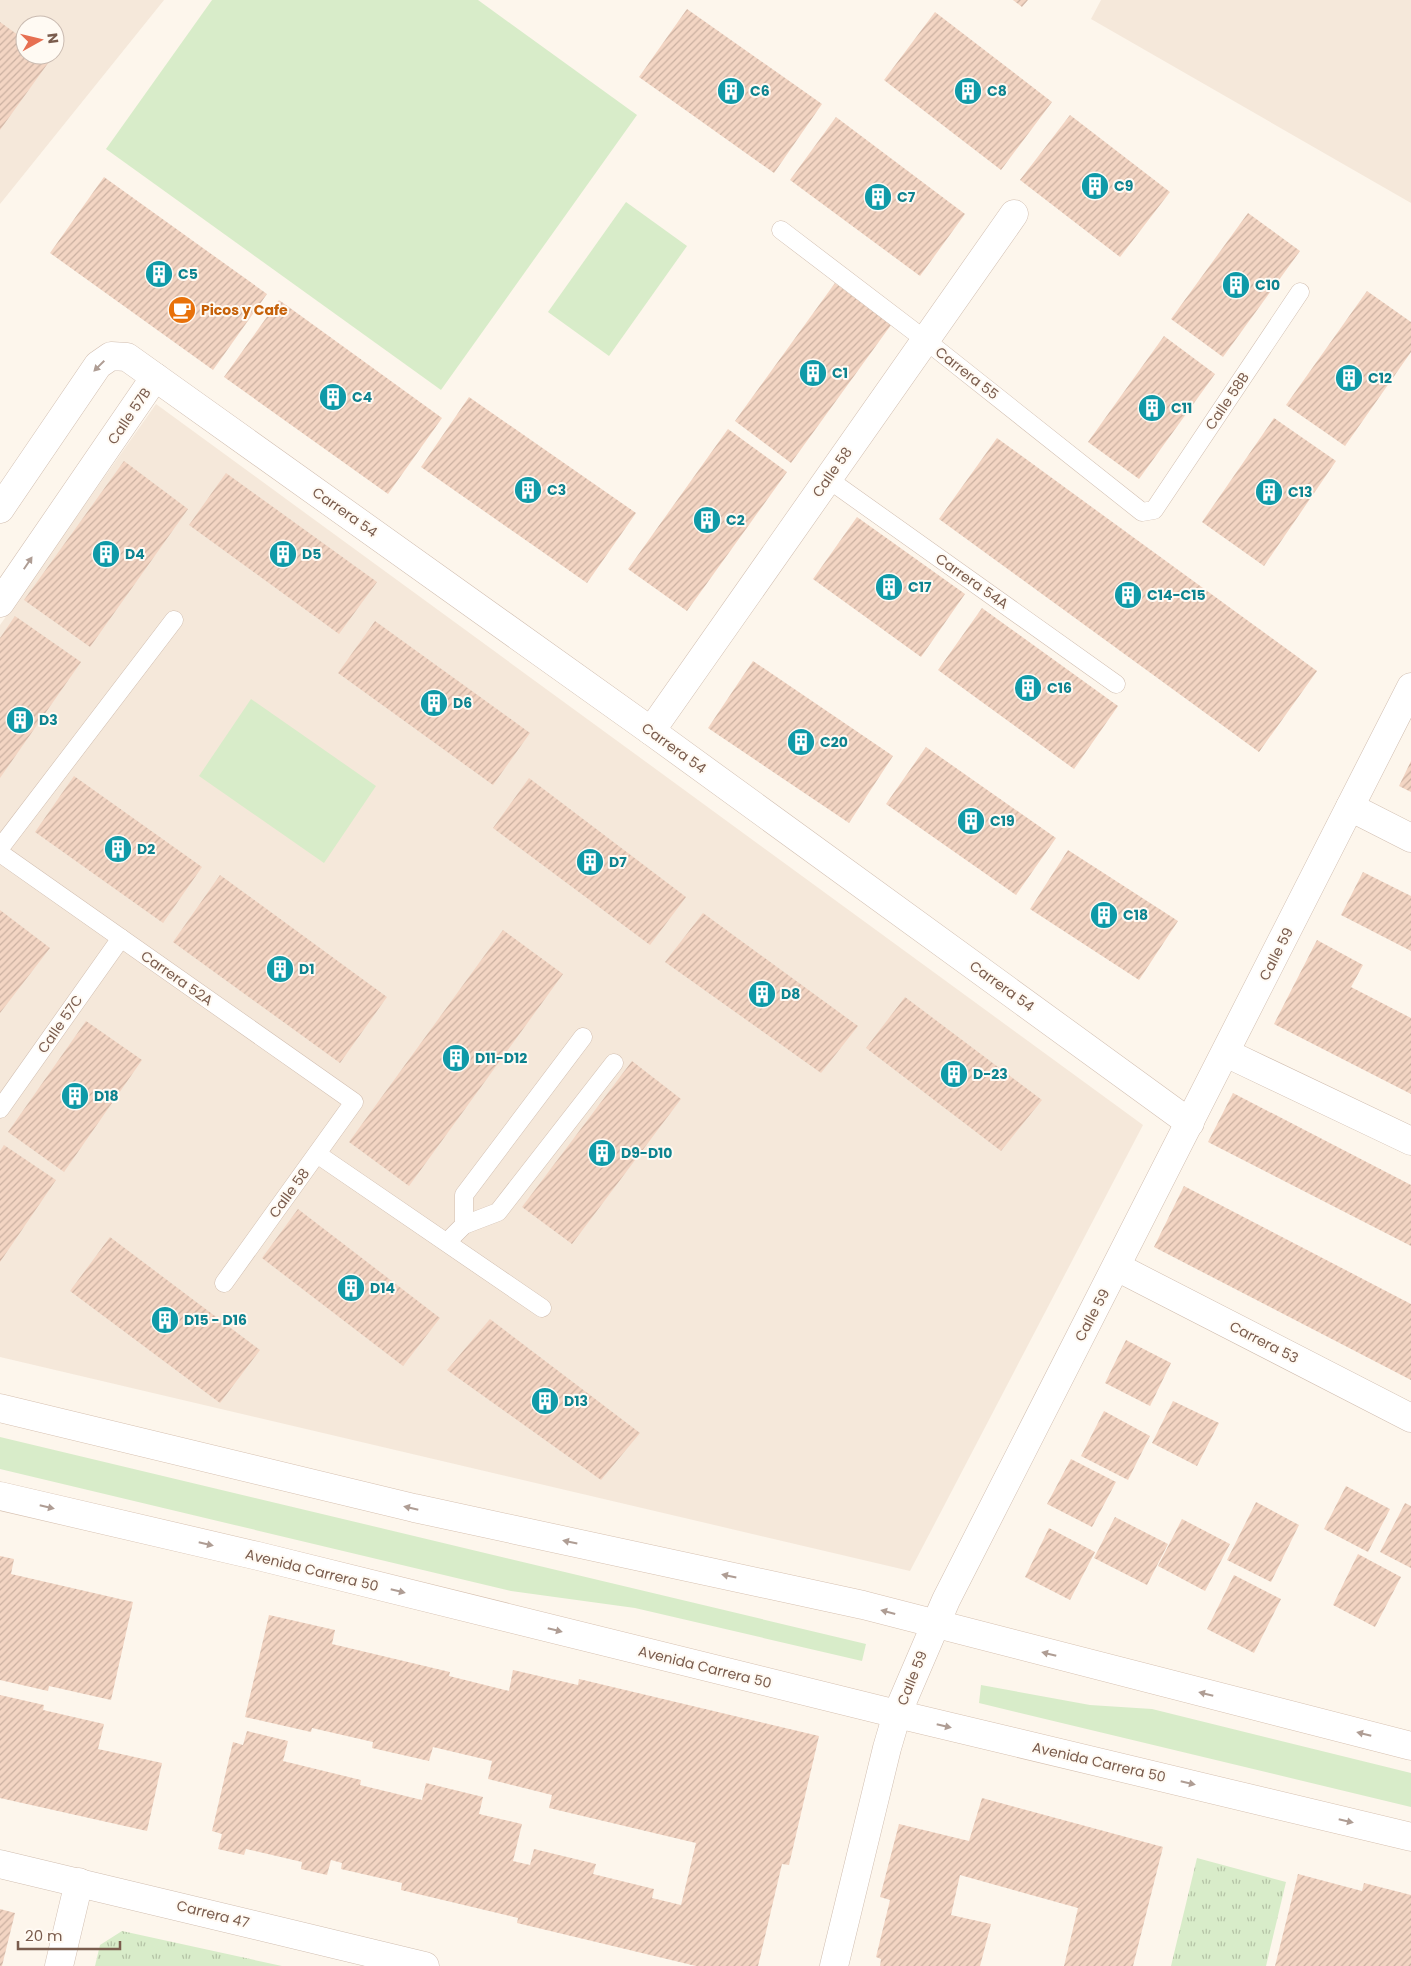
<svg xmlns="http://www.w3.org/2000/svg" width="1411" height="1966" font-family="Poppins,sans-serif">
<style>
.residential{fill:#f5e8da;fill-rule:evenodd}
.grass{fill:#d8ecc9}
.park{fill:url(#park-tufts)}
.building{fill:url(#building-hatch)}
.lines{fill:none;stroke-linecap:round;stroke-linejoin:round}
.service-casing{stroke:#d1beb0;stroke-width:19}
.minor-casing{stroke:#d1beb0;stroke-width:29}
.secondary-casing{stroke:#d6c0b0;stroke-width:29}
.service{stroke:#fff;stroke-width:18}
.minor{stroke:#fff;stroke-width:28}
.secondary{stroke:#fff;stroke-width:28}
.oneway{fill:#af9d94}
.labels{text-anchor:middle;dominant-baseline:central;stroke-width:4;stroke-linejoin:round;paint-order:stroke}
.culture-label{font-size:14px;font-weight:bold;fill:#0d838f;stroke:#fffaf3;text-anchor:start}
.food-label{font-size:14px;font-weight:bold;fill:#c56008;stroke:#fffaf3;text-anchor:start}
.street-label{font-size:14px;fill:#7a5c4d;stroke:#fffaf3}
</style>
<defs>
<pattern id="park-tufts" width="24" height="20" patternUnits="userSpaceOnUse" patternTransform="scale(1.25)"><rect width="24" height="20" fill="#d8ecc9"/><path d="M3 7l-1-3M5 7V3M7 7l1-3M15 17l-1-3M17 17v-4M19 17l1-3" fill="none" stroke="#b4c2a5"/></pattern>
<pattern id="building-hatch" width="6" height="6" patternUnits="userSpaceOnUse" patternTransform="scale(1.25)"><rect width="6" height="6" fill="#f3d5c3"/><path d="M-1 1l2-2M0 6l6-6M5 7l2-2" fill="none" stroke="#cab0a1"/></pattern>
</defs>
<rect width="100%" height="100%" fill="#fdf6ec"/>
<g class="residential">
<path d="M0,0H164L0,204ZM25,25H55V55H25Z"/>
<path d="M1101,0H1411V203L1091,19Z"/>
<path d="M156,404L1143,1125L910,1571L0,1357V625Z"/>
</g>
<g class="grass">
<path d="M212,0H478L637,115L441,390L106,149Z"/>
<path d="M626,202L687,246L609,356L548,312Z"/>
<path d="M251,699L376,786L324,863L199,776Z"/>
<path d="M0,1437L866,1644L862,1661L635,1608L511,1591L0,1469Z"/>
<path d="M981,1685L1090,1705L1152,1709L1411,1773V1807L979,1703Z"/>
</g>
<g class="park">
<path d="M1197,1858L1286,1882L1266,1966H1171Z"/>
<path d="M122,1931L282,1966H95L100,1945Z"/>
</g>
<g class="building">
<path d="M1013,0H1028L1022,7Z"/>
<path d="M687,9L822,104L774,173L639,77Z"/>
<path d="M935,12L1052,102L1001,170L884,80Z"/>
<path d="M0,22L25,40V55H46L51,59L0,130Z"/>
<path d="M1070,115L1170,192L1120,257L1020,180Z"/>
<path d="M836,117L965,214L920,276L790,180Z"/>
<path d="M104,177L267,294L213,370L50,253Z"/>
<path d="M1248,213L1300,251L1223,357L1171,319Z"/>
<path d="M835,283L891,325L791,463L735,421Z"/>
<path d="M1367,291L1411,322V352L1345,446L1286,405Z"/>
<path d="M279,300L442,418L388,494L224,377Z"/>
<path d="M1164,336L1215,374L1139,479L1088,442Z"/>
<path d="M469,397L636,513L587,583L421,467Z"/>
<path d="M1274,418L1336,461L1264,566L1202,522Z"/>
<path d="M728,429L787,472L687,611L628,569Z"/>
<path d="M997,438L1317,671L1259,752L939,519Z"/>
<path d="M124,461L188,509L90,647L24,600Z"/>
<path d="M226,473L377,582L339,634L189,525Z"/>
<path d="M857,517L965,594L921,657L813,579Z"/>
<path d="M982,608L1118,706L1074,769L938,670Z"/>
<path d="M15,616L81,662L0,778V638Z"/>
<path d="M375,621L530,733L493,785L338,673Z"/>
<path d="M753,661L893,756L849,823L708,728Z"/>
<path d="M926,747L1056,838L1016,895L886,804Z"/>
<path d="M1411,761V792L1399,786Z"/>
<path d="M74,776L202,867L163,923L35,832Z"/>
<path d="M529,778L686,897L650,945L493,828Z"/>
<path d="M1068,850L1178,921L1139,980L1030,909Z"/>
<path d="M1363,872L1411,896V951L1341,915Z"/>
<path d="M220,875L387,997L340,1063L173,942Z"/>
<path d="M0,910L50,948L0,1013Z"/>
<path d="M703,913L858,1026L821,1073L665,962Z"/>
<path d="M503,930L563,974L409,1186L349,1142Z"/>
<path d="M1317,940L1363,965L1351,987L1411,1018V1094L1274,1024Z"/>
<path d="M905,997L1042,1100L1001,1151L866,1048Z"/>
<path d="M86,1021L142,1060L64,1172L8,1132Z"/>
<path d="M632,1061L681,1099L572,1244L522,1207Z"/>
<path d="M1233,1093L1411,1185V1246L1208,1142Z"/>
<path d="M4,1145L56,1180L0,1262V1151Z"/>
<path d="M1184,1186L1411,1304V1380L1154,1247Z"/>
<path d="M298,1209L440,1318L403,1366L262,1258Z"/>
<path d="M110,1237L260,1350L220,1403L70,1291Z"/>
<path d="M490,1319L640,1433L601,1480L447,1370Z"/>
<path d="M1126,1340L1171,1363L1150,1406L1105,1383Z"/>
<path d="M1173,1401L1219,1423L1197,1466L1152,1443Z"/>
<path d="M1104,1411L1150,1436L1128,1480L1081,1456Z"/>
<path d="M1071,1459L1116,1482L1092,1527L1047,1504Z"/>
<path d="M1346,1486L1390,1509L1368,1552L1324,1529Z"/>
<path d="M1256,1502L1299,1525L1271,1582L1227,1560Z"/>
<path d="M1405,1503L1411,1506V1568L1380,1552Z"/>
<path d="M1115,1517L1168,1544L1147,1585L1094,1558Z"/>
<path d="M1182,1519L1230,1544L1205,1591L1158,1566Z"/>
<path d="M1049,1528L1095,1552L1070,1600L1025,1577Z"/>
<path d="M1358,1554L1401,1577L1375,1627L1333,1605Z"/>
<path d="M0,1556L14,1559L11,1574L133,1602L111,1700L49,1686L48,1691L0,1680Z"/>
<path d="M1234,1575L1281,1599L1254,1653L1207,1629Z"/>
<path d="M269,1615L335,1630L332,1644L450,1672L449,1676L509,1691L513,1670L578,1685L579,1679L819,1736L789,1865L782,1864L758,1966H696L517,1923L518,1918L401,1890L402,1883L341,1869L342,1863L331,1860L327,1875L301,1869L302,1862L246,1849L244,1855L218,1849L222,1834L212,1831L233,1742L243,1745L247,1731L288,1741L283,1761L361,1780L360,1785L422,1800L426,1783L483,1797L479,1814L522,1824L513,1861L530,1865L534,1849L596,1864L593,1874L654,1889L652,1898L681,1905L696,1843L549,1808L552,1795L488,1779L492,1761L433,1747L429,1761L372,1748L373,1742L312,1728L311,1732L245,1717Z"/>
<path d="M0,1695L44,1705L43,1710L104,1724L98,1749L162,1763L147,1831L0,1798Z"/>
<path d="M982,1798L1163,1847L1133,1966H1064L1078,1908L960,1875L951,1915L991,1924L980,1966H880L881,1959L876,1957L890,1900L880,1897L899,1824L969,1841Z"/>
<path d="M1298,1874L1362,1891L1364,1883L1411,1895V1966H1275Z"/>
<path d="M0,1909L15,1913L2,1966H0Z"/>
</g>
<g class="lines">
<defs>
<g id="service">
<path d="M781,230L924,339L1142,512L1154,510L1300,292"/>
<path d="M828,479L1116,684"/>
<path d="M0,848L174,620"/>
<path d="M0,853L354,1102L224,1283"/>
<path d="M0,1109L121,938"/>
<path d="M317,1154L542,1308"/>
<path d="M464,1225L498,1212L614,1063"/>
<path d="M447,1242L464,1225V1195L583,1037"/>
</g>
<g id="minor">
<path d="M0,509L98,365L111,356L127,357L651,731L1190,1123"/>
<path d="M0,603L155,377"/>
<path d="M651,731L1014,214"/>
<path d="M1350,807L1411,838"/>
<path d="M1226,1053L1411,1141"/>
<path d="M1117,1267L1411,1418"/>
<path d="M0,1864L425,1966"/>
<path d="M59,1966L79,1882"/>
<path d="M834,1966L887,1748L897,1714L946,1600L1411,687"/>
</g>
<g id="secondary">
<path d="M0,1408L414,1508L863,1605L1411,1746"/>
<path d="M0,1496L258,1556L897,1714L1411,1837"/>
</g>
</defs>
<use href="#service" class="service-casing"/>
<use href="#minor" class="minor-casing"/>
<use href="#secondary" class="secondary-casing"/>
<use href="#service" class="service"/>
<use href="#minor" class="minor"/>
<use href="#secondary" class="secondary"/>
</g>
<defs><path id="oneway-solid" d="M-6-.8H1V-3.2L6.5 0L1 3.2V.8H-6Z" transform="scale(1.25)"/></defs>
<g class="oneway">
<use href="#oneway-solid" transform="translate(99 366) rotate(135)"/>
<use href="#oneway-solid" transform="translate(28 563) rotate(-56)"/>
<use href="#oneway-solid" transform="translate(47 1507) rotate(13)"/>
<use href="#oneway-solid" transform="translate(411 1508) rotate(-167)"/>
<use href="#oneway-solid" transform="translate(570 1542) rotate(-168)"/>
<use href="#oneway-solid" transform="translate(206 1544) rotate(13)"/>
<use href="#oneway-solid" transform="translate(729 1576) rotate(-168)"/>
<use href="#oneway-solid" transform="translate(398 1591) rotate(14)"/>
<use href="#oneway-solid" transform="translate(888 1612) rotate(-165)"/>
<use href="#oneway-solid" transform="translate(555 1630) rotate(14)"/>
<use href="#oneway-solid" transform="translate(1049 1654) rotate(-166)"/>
<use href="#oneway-solid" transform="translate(1206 1694) rotate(-166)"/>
<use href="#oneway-solid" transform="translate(944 1726) rotate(13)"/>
<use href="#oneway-solid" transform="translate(1364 1734) rotate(-166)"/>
<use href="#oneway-solid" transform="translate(1188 1783) rotate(13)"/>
<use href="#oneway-solid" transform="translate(1346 1821) rotate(13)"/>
</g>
<defs>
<symbol id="building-disc" viewBox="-11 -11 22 22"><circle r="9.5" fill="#0f9aa8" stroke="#fffaf3"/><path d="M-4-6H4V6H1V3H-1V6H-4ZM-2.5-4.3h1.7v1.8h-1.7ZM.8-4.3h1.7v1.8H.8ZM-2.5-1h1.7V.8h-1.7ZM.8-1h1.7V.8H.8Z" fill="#fff"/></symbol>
<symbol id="cafe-disc" viewBox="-11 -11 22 22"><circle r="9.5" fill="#e8710a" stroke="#fffaf3"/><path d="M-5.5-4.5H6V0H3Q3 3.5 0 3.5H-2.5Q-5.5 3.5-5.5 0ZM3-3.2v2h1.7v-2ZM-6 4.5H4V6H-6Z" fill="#fff"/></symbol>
</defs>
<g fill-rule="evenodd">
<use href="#building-disc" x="715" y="75" width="32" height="32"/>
<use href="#building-disc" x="952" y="75" width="32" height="32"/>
<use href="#building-disc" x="1079" y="170" width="32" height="32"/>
<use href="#building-disc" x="862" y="181" width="32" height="32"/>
<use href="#building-disc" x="143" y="258" width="32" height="32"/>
<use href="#building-disc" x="1220" y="269" width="32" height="32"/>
<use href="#cafe-disc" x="166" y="294" width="32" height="32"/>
<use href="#building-disc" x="797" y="357" width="32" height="32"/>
<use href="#building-disc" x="1333" y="362" width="32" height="32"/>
<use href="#building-disc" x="317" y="381" width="32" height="32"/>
<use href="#building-disc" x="1136" y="392" width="32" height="32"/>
<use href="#building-disc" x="512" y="474" width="32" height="32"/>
<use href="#building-disc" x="1253" y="476" width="32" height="32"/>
<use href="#building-disc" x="691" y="504" width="32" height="32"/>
<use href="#building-disc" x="90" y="538" width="32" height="32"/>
<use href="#building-disc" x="267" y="538" width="32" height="32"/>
<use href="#building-disc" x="873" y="571" width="32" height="32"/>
<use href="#building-disc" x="1112" y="579" width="32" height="32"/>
<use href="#building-disc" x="1012" y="672" width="32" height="32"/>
<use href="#building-disc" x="418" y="687" width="32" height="32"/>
<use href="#building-disc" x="4" y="704" width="32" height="32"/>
<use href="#building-disc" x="785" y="726" width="32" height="32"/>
<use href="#building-disc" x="955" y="805" width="32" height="32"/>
<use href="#building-disc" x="102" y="833" width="32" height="32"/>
<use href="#building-disc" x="574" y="846" width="32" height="32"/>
<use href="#building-disc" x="1088" y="899" width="32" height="32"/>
<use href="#building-disc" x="264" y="953" width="32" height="32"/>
<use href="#building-disc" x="746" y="978" width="32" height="32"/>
<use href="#building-disc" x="440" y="1042" width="32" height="32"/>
<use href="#building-disc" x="938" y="1058" width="32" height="32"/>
<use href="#building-disc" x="59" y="1080" width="32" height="32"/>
<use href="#building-disc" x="586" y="1137" width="32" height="32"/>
<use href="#building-disc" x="335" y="1272" width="32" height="32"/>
<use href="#building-disc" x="149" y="1304" width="32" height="32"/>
<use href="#building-disc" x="529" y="1385" width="32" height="32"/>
</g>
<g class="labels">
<g class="culture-label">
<text x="750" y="91">C6</text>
<text x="987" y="91">C8</text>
<text x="1114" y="186">C9</text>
<text x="897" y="197">C7</text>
<text x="178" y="274">C5</text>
<text x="1255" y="285">C10</text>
<text x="832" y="373">C1</text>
<text x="1368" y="378">C12</text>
<text x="352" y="397">C4</text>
<text x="1171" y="408">C11</text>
<text x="547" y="490">C3</text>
<text x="1288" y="492">C13</text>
<text x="726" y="520">C2</text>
<text x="125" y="554">D4</text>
<text x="302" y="554">D5</text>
<text x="908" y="587">C17</text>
<text x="1147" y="595">C14-C15</text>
<text x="1047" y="688">C16</text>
<text x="453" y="703">D6</text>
<text x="39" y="720">D3</text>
<text x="820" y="742">C20</text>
<text x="990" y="821">C19</text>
<text x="137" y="849">D2</text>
<text x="609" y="862">D7</text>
<text x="1123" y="915">C18</text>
<text x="299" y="969">D1</text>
<text x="781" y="994">D8</text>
<text x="475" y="1058">D11-D12</text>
<text x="973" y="1074">D-23</text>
<text x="94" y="1096">D18</text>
<text x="621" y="1153">D9-D10</text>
<text x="370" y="1288">D14</text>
<text x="184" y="1320">D15 - D16</text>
<text x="564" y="1401">D13</text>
</g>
<g class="food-label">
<text x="201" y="310">Picos y Cafe</text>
</g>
<g class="street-label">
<text transform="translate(967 373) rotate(38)">Carrera 55</text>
<text transform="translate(1227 401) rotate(-56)">Calle 58B</text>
<text transform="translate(129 416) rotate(-56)">Calle 57B</text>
<text transform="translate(832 472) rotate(-55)">Calle 58</text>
<text transform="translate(345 512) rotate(35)">Carrera 54</text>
<text transform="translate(972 581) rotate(35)">Carrera 54A</text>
<text transform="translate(674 748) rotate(36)">Carrera 54</text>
<text transform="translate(1276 954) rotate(-63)">Calle 59</text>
<text transform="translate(177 978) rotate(35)">Carrera 52A</text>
<text transform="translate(1002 986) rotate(36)">Carrera 54</text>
<text transform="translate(60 1024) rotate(-55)">Calle 57C</text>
<text transform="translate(289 1193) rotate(-54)">Calle 58</text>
<text transform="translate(1092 1315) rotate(-62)">Calle 59</text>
<text transform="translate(1264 1342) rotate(27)">Carrera 53</text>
<text transform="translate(312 1570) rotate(14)">Avenida Carrera 50</text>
<text transform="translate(705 1667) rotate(14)">Avenida Carrera 50</text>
<text transform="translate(912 1678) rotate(-68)">Calle 59</text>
<text transform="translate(1099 1762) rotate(13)">Avenida Carrera 50</text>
<text transform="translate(213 1914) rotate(14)">Carrera 47</text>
</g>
</g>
<g transform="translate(40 40) rotate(82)"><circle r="24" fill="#fffaf3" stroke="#cabbb1"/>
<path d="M0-4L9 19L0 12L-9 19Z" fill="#e76f51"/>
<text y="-8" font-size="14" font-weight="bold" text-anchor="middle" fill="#7a5c4d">N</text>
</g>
<path d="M18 1941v8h102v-8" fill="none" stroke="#7a5c4d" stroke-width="2.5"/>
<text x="25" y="1941" font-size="15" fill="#7a5c4d" stroke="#fffaf3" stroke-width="4" paint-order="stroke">20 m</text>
</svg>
